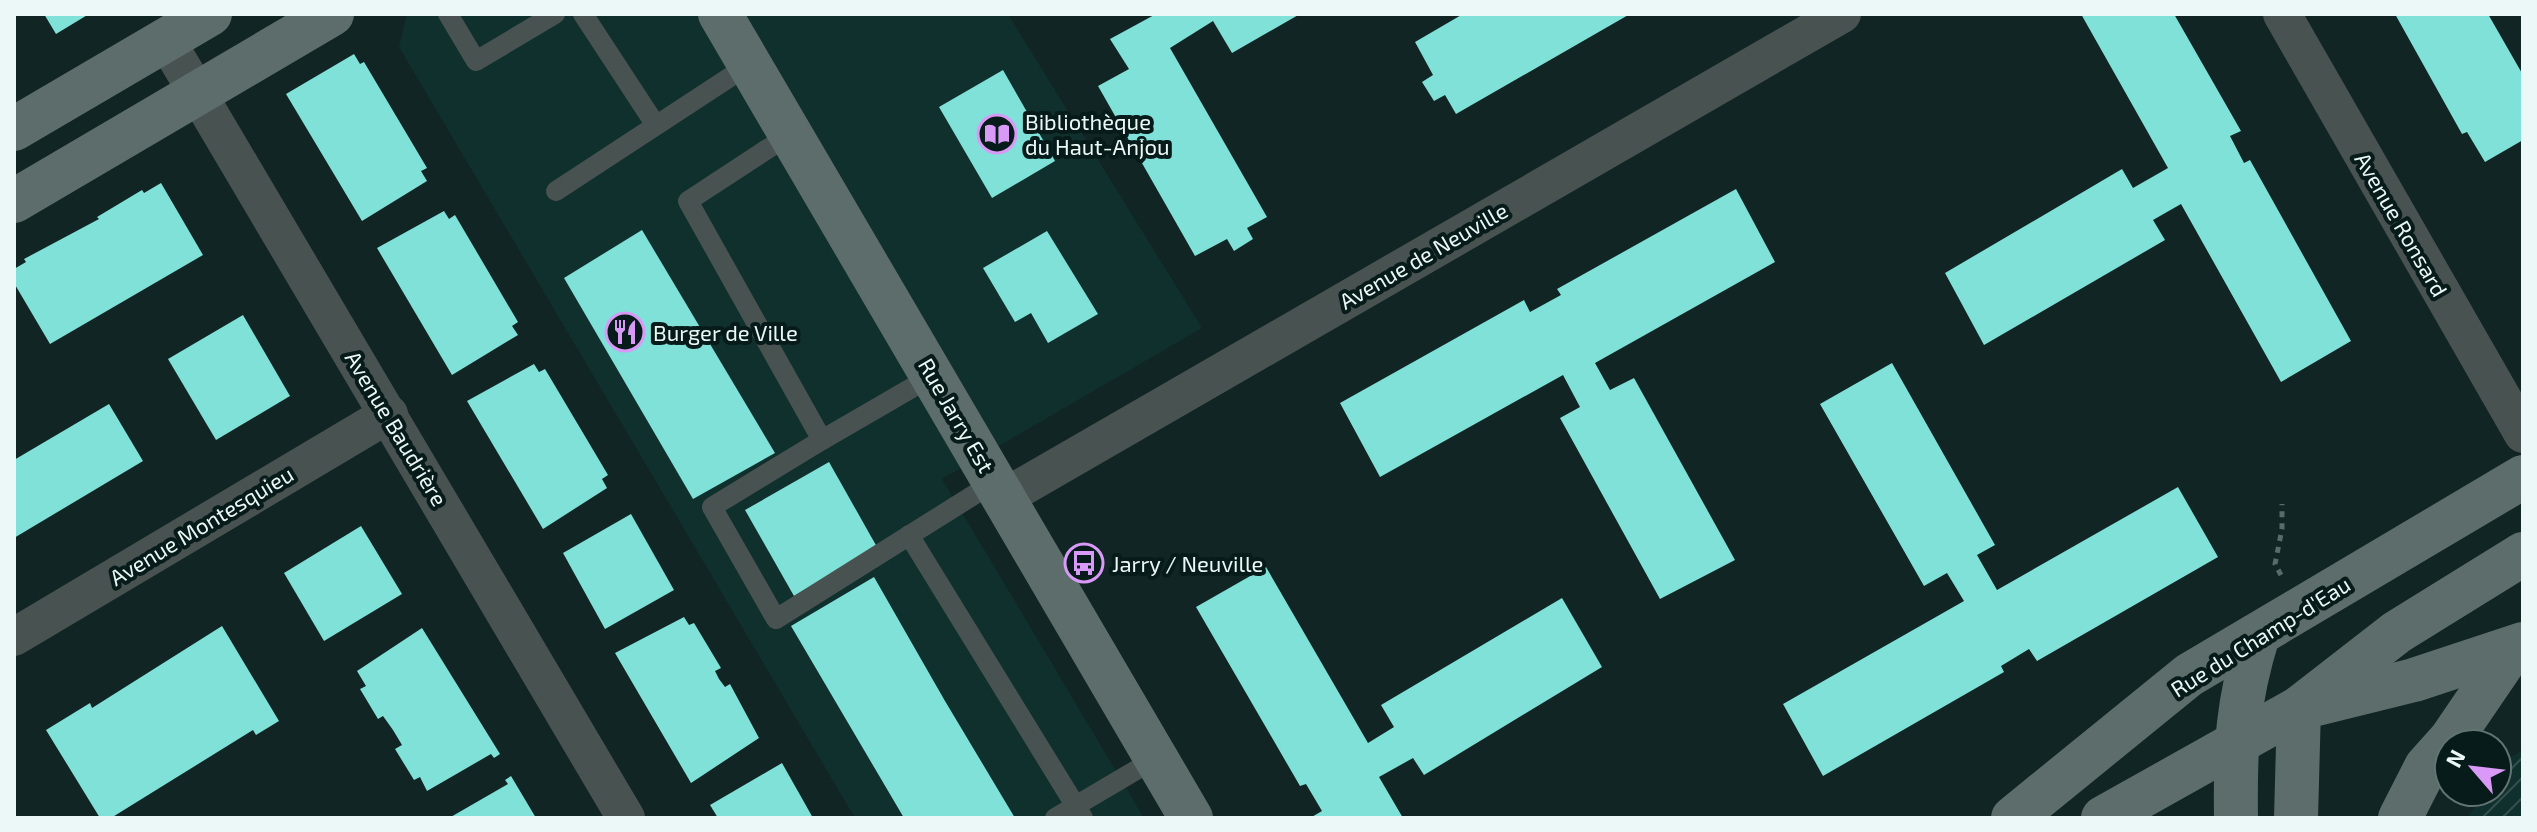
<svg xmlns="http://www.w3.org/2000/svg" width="2537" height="832" font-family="'Exo 2',sans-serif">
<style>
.built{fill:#10302e}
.industrial{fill:url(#industrial-furrows)}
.building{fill:#80e1d8}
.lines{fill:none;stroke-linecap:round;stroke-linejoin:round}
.path{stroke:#586a69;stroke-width:5;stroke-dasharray:6 6;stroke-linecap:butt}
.lane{stroke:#485251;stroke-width:20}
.street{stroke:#485251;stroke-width:38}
.secondary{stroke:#5d6d6b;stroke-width:44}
.labels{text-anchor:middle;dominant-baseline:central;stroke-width:8;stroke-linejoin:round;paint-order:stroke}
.poi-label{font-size:22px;fill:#ebf8f7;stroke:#071c1a;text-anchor:start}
.street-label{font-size:22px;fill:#ebf8f7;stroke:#071c1a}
</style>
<defs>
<pattern id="industrial-furrows" width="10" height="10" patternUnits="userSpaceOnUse" patternTransform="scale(2)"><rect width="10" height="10" fill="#10302e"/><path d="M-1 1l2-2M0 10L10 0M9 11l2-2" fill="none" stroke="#334f4d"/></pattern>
</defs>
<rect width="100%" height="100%" fill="#102524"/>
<path class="built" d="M407,14H1008L1202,328L942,479L1144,818H855L399,47Z"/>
<path class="industrial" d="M2523,750V818H2468L2484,792H2497V770L2501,763Z"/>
<g class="building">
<path d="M44,14H89L56,34Z"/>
<path d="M1156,14H1300L1232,53L1213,21L1170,48L1267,217L1247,228L1253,239L1234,251L1227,239L1195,256L1098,86L1129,69L1110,39Z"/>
<path d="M1463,14H1630L1456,114L1445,95L1434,101L1422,82L1433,75L1415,42Z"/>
<path d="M2081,14H2174L2241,131L2230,136L2244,163L2250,160L2351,341L2281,382L2181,204L2153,220L2165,240L1984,345L1945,273L2122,169L2133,188L2168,168Z"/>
<path d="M2395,14H2488L2523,75V140L2485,162L2467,132L2462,134Z"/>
<path d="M354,54L360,64L364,62L427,168L421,171L427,181L362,221L286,94Z"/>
<path d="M1003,70L1055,161L992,198L939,107Z"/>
<path d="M161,183L203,255L50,344L14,283V269L26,262L24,259L99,219L97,217L142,190L144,193Z"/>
<path d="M1736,189L1775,262L1595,363L1610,390L1634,378L1735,560L1660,599L1560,418L1580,407L1563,375L1380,477L1340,403L1524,300L1530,312L1561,295L1557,289Z"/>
<path d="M444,211L449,219L455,215L518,322L512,326L518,335L452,375L377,248Z"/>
<path d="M642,230L775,453L693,499L564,278Z"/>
<path d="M1047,231L1098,314L1048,343L1031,313L1015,322L983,268Z"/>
<path d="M243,315L290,396L216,440L168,359Z"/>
<path d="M1892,363L1995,545L1977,555L1997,590L2178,487L2218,557L2037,661L2029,649L2001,666L2004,672L1823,776L1783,704L1964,601L1947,573L1924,586L1820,404Z"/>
<path d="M534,364L539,372L545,369L608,475L602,479L607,488L543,529L467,401Z"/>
<path d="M109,404L143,461L14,538V460Z"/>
<path d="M829,462L877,547L794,596L745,510Z"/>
<path d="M631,514L674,590L605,629L563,553Z"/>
<path d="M361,526L402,594L324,641L284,573Z"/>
<path d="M1266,567L1368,743L1394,727L1381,705L1562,598L1602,667L1424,775L1413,758L1379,777L1403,818H1310L1322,811L1306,784L1300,786L1196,607Z"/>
<path d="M874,577L945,701L1015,818H904L791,626Z"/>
<path d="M684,617L689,625L694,623L721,668L715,671L719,679L725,687L730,684L759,738L691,783L615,653Z"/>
<path d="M222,626L279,721L256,735L253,730L111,818H100L46,730L90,703L92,708Z"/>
<path d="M422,628L500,754L494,758L491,754L427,791L420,777L414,780L395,749L402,745L393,730L383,716L378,719L360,689L366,686L357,671Z"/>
<path d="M782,763L813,818H718L710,805Z"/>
<path d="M511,776L536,818H449L508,784L505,780Z"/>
</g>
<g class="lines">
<path class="path" d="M2281,575L2275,564L2282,529V504"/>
<g class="lane">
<path d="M448,14L476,61L555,14"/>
<path d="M583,14L655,124"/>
<path d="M792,133L688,201L822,440L934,375"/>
<path d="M556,191L750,64"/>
<path d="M822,440L712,507L776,619L996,481"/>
<path d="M909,535L1083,818"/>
<path d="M1055,818L1155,759"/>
</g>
<g class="street">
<path d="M2282,14L2523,434"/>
<path d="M166,40L626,818"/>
<path d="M1005,497L1842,14"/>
<path d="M14,637L389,414"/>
</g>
<g class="secondary">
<path d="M720,14L1191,818"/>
<path d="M14,129L210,14"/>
<path d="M14,201L332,14"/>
<path d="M2313,705L2414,680L2523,644"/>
<path d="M2013,818L2189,675L2523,477"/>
<path d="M2103,818L2299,708L2397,632L2523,554"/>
<path d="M2236,818C2235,747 2237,703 2258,635"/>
<path d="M2296,818L2299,708"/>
<path d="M2400,818L2426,767L2451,739L2513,648"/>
</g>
</g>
<defs>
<symbol id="library-ring" viewBox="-11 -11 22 22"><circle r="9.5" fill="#071c1a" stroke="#d99af7" stroke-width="1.5"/><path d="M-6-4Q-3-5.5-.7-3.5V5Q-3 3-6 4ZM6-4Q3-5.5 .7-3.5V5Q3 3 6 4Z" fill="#d99af7"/></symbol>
<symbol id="restaurant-ring" viewBox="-11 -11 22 22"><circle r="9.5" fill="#071c1a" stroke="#d99af7" stroke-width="1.5"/><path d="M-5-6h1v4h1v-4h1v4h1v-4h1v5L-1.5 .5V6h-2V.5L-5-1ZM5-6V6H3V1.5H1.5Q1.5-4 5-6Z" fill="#d99af7"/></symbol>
<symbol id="bus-ring" viewBox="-11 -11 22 22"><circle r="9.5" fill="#071c1a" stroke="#d99af7" stroke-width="1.5"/><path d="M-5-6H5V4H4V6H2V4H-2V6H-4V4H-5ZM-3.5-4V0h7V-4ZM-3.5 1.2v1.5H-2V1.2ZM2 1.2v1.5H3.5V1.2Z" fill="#d99af7"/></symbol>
</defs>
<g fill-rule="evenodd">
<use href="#library-ring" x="975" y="112" width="44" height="44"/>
<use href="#restaurant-ring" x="603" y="310" width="44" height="44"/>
<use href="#bus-ring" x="1062" y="541" width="44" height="44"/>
</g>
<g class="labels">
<g class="poi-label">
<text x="1025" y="121">Bibliothèque<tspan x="1025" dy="25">du Haut-Anjou</tspan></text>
<text x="653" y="332">Burger de Ville</text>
<text x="1112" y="563">Jarry / Neuville</text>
</g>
<g class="street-label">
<text transform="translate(2402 224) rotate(60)">Avenue Ronsard</text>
<text transform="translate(1423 255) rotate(-30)">Avenue de Neuville</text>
<text transform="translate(957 415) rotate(60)">Rue Jarry Est</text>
<text transform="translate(397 428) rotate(59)">Avenue Baudrière</text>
<text transform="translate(201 525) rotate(-31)">Avenue Montesquieu</text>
<text transform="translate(2260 636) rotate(-32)">Rue du Champ-d'Eau</text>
</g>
</g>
<rect width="2537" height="832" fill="none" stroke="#ebf8f7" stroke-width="32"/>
<g transform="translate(2473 768) rotate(298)"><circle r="38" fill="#071c1a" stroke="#627472" stroke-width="2"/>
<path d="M0-6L14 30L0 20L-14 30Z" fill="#d99af7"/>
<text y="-12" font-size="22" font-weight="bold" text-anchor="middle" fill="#ebf8f7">N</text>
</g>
</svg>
